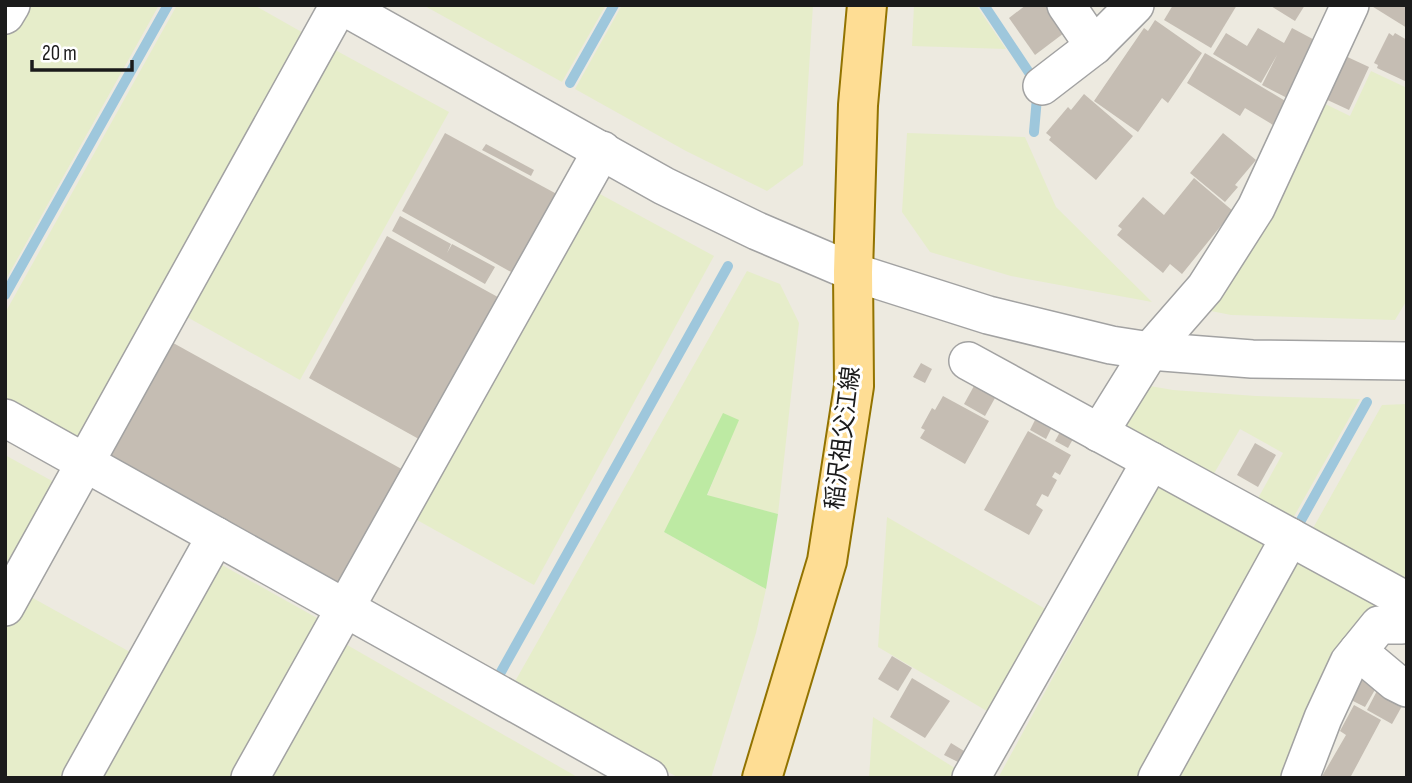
<svg xmlns="http://www.w3.org/2000/svg" width="1412" height="783" font-family="'Sofia Sans Condensed','Noto Sans JP',sans-serif">
<style>
.farmland{fill:#e6edca}
.grass{fill:#bdeaa3}
.lines{fill:none;stroke-linecap:round;stroke-linejoin:round}
.stream{stroke:#9ec7dc;stroke-width:10}
.building{fill:#c5bdb3}
.minor-casing{stroke:#a2a2a2;stroke-width:40}
.major-casing{stroke:#927300;stroke-width:42}
.minor{stroke:#fff;stroke-width:37}
.major{stroke:#fedd94;stroke-width:38}
.labels{text-anchor:middle;dominant-baseline:central;stroke-width:6;stroke-linejoin:round;paint-order:stroke}
.street-label{font-size:24px;fill:#1b1b1b;stroke:#fff}
</style>
<rect width="100%" height="100%" fill="#edeae0"/>
<g class="farmland">
<path d="M23,5H159L5,281V38Z"/>
<path d="M177,5H254L314,39L84,450L5,406V313Z"/>
<path d="M423,5H606L562,82Z"/>
<path d="M622,5H813L803,165L767,191L686,151L575,89Z"/>
<path d="M914,5H976L1006,49L912,46Z"/>
<path d="M326,45L449,112L300,380L178,312Z"/>
<path d="M1371,71L1407,88V300L1395,320L1231,315L1201,309L1317,100L1350,116Z"/>
<path d="M907,133L1025,137L1056,207L1152,302L1011,276L930,252L902,212Z"/>
<path d="M587,187L714,256L534,585L408,515Z"/>
<path d="M747,271L780,284L799,323L778,514L707,496L738,420L664,532L766,589L756,633L711,778H679L513,685Z"/>
<path d="M1144,385L1173,390L1256,396L1360,399L1292,520L1257,500L1283,453L1240,429L1212,477L1121,427Z"/>
<path d="M1407,404V586L1312,530L1382,405Z"/>
<path d="M5,455L63,487L5,592Z"/>
<path d="M1161,480L1271,544L1148,778H998Z"/>
<path d="M887,517L1054,614L997,717L878,647Z"/>
<path d="M1294,553L1381,601L1342,659L1286,778H1169Z"/>
<path d="M213,560L326,623L240,778H93Z"/>
<path d="M22,592L139,657L73,778H5V623Z"/>
<path d="M342,642L579,778H266Z"/>
<path d="M873,717L966,775L964,778H869Z"/>
</g>
<path class="grass" d="M723,413L739,420L707,495L778,514L766,589L664,532Z"/>
<g class="lines">
<g class="stream">
<path d="M984,5L1038,86L1034,132"/>
<path d="M570,83L614,5"/>
<path d="M5,295L168,5"/>
<path d="M1300,522L1367,402"/>
<path d="M497,679L728,266"/>
</g>
</g>
<g class="building">
<path d="M1026,5H1051L1068,30L1035,55L1009,18Z"/>
<path d="M1173,5H1237L1211,48L1164,20Z"/>
<path d="M1269,5H1305L1295,21Z"/>
<path d="M1370,5H1407V28Z"/>
<path d="M1155,20L1202,53L1168,103L1162,98L1138,132L1094,101L1144,28L1148,31Z"/>
<path d="M1258,28L1284,43L1292,28L1322,44L1293,101L1262,85L1277,55L1261,83L1213,54L1226,33L1247,46Z"/>
<path d="M1389,33L1393,36L1395,33L1407,40V82L1377,68L1378,65L1374,63Z"/>
<path d="M1205,53L1292,105L1278,128L1245,108L1240,116L1187,83Z"/>
<path d="M1341,54L1369,67L1349,110L1321,97Z"/>
<path d="M1084,94L1133,136L1096,180L1049,140L1051,137L1046,133L1068,107L1071,110Z"/>
<path d="M445,133L564,198L520,277L402,211Z"/>
<path d="M1223,133L1256,160L1235,185L1238,187L1225,202L1190,173Z"/>
<path d="M486,144L534,170L531,176L482,150Z"/>
<path d="M1194,178L1233,211L1182,274L1170,264L1163,273L1117,235L1122,229L1118,226L1143,197L1164,215Z"/>
<path d="M400,216L451,244L447,253L452,244L495,267L485,284L392,231Z"/>
<path d="M387,236L505,301L426,443L309,378Z"/>
<path d="M166,339L407,472L341,591L101,459Z"/>
<path d="M921,363L932,369L925,383L913,377Z"/>
<path d="M974,386L995,398L985,416L964,404Z"/>
<path d="M943,396L989,421L965,464L920,438L925,430L921,428L932,408L935,410Z"/>
<path d="M1035,420L1051,429L1046,439L1030,430Z"/>
<path d="M1028,431L1071,455L1060,475L1055,472L1052,477L1057,480L1048,497L1042,494L1036,505L1043,510L1029,535L984,510Z"/>
<path d="M1060,432L1073,439L1068,448L1055,441Z"/>
<path d="M1255,443L1276,455L1258,487L1237,475Z"/>
<path d="M892,656L912,668L898,691L878,679Z"/>
<path d="M1366,673L1380,681L1365,707L1351,700Z"/>
<path d="M912,678L950,701L925,738L890,717Z"/>
<path d="M1380,685L1406,699L1392,724L1367,710Z"/>
<path d="M1354,705L1381,720L1350,778H1321L1346,735L1340,731Z"/>
<path d="M951,743L964,751L958,762L944,755Z"/>
</g>
<g class="lines">
<defs>
<g id="minor">
<path d="M341,5L664,186L757,231L853,272L988,315L1111,345L1150,351L1252,359L1407,361"/>
<path d="M1066,5L1094,46"/>
<path d="M5,15L11,5"/>
<path d="M1042,86L1094,46L1135,5"/>
<path d="M968,361L1407,601"/>
<path d="M5,418L649,778"/>
<path d="M1099,433L1150,351L1205,288L1256,208L1350,5"/>
<path d="M5,607L339,5"/>
<path d="M1358,651L1395,682L1407,688"/>
<path d="M81,778L216,536"/>
<path d="M250,778L602,150"/>
<path d="M971,778L1151,461"/>
<path d="M1157,778L1290,537"/>
<path d="M1300,778L1323,718L1349,662L1379,625H1402L1407,619"/>
</g>
<path id="major" d="M762,778L827,561L854,386L853,272L858,105L867,5"/>
</defs>
<use href="#minor" class="minor-casing"/>
<use href="#major" class="major-casing"/>
<use href="#minor" class="minor"/>
<use href="#major" class="major"/>
</g>
<g class="labels">
<g class="street-label">
<text transform="translate(843 438) rotate(-83)">稲沢祖父江線</text>
</g>
</g>
<rect width="1412" height="783" fill="none" stroke="#1b1b1b" stroke-width="14"/>
<path d="M32 60v10h100v-10" fill="none" stroke="#1b1b1b" stroke-width="3.5"/>
<text x="42" y="60" font-size="21" fill="#1b1b1b" stroke="#ffffff" stroke-width="5" paint-order="stroke">20 m</text>
</svg>
